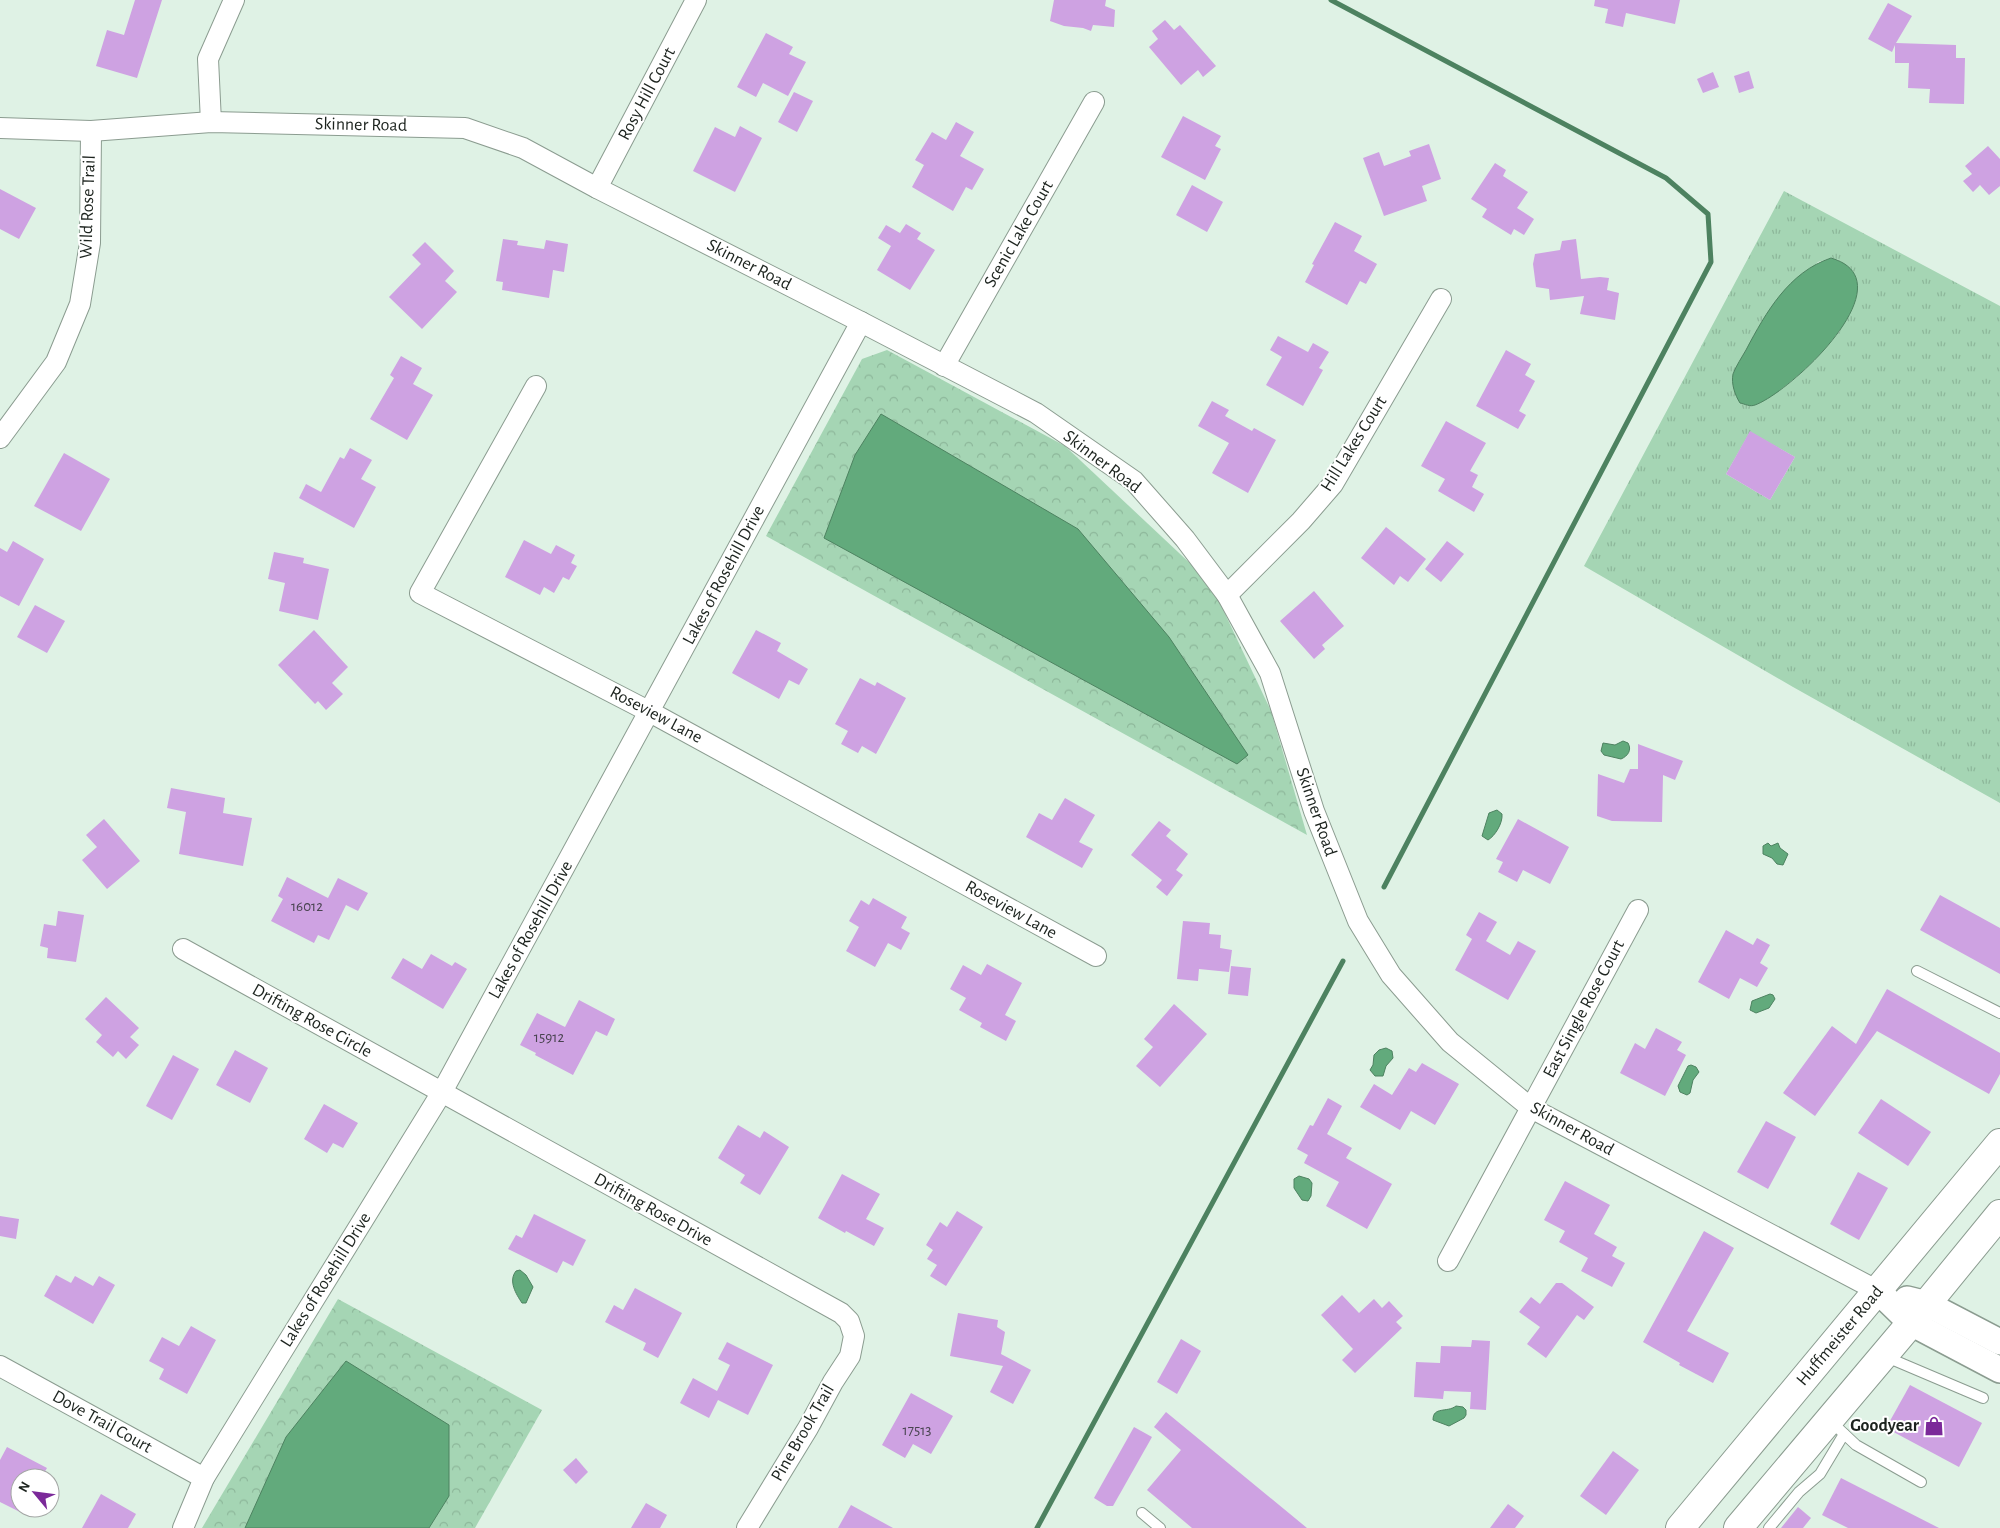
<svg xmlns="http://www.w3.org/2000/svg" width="2000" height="1528" font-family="'Alegreya Sans',sans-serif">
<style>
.grass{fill:url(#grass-tufts);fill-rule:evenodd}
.park{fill:url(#park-crowns)}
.water{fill:#62aa7c;stroke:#4d8260}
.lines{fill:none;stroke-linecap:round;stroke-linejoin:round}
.stream{stroke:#4d8260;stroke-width:5}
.building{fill:#cea2e2}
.service-casing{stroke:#8b9c90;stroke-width:12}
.minor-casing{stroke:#8b9c90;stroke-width:22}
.tertiary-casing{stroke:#8b9c90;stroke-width:28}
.secondary-casing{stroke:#8b9c90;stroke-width:30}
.service{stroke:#fff;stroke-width:10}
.minor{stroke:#fff;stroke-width:20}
.tertiary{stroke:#fff;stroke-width:25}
.secondary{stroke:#fff;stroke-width:28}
.labels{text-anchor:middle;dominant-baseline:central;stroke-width:4;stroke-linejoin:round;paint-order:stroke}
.number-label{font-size:15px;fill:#48434f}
.street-label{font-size:18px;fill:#1c231e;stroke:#fff}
.poi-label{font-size:18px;font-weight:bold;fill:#1c231e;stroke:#fff;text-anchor:end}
</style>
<defs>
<pattern id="grass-tufts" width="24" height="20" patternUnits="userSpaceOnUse" patternTransform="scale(1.25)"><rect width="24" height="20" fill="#a5d5b4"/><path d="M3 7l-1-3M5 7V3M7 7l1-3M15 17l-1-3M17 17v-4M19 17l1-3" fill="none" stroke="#8db79a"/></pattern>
<pattern id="park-crowns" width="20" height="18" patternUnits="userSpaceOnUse" patternTransform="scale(1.25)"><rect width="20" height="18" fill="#a5d5b4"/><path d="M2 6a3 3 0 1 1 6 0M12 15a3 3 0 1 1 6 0" fill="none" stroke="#8db79a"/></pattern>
</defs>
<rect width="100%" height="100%" fill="#dff2e5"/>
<path class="grass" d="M1784,191L2000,306V803L1793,687L1584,566ZM1831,258L1839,260L1840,331C1810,366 1794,385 1753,406L1733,374L1765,317L1818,262ZM1750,432L1795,457L1770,500L1726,474Z"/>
<g class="park">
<path d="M887,350L1065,446L1210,582L1271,711L1307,835L766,536L862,359Z"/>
<path d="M338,1299L542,1410L475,1528H202Z"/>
</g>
<g class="water">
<path d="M1831,258C1910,281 1791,392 1755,405C1750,407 1745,404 1740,403C1735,395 1731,384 1733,374C1736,366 1742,357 1746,350C1766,312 1789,272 1831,258Z"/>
<path d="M881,414L1078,529L1169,637L1248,755L1237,764L824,538L855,455Z"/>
<path d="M1623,741L1628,743C1632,750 1628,756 1621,759L1604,755L1601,751L1603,743L1615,745Z"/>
<path d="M1497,810L1502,814C1503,823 1495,836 1488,840L1482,836L1489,813Z"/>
<path d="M1768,843L1771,846L1778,843L1780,848L1788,854L1783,865L1777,864L1772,858L1763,854V846Z"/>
<path d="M1770,994L1773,995L1775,999L1769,1008L1756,1013L1750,1010L1752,1001Z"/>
<path d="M1386,1048L1392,1051L1393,1058L1386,1066L1383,1076H1375L1370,1070L1373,1065L1374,1055L1379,1050Z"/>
<path d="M1691,1065L1696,1067L1699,1072L1693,1080L1690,1093L1687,1095L1680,1092L1678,1086L1688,1066Z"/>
<path d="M1299,1176L1309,1179L1312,1183L1311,1196L1308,1201L1302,1200L1294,1188V1179Z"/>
<path d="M520,1270L526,1275L533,1287L526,1303H522C516,1294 508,1281 516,1271Z"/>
<path d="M346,1361L449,1425V1496L429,1528H245L286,1437Z"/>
<path d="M1456,1406L1463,1407L1466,1410V1415L1464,1418L1449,1426L1433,1420C1433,1406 1447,1413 1456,1406Z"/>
</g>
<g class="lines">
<g class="stream">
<path d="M1331,0L1666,178L1708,214L1711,262L1384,887"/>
<path d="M1037,1528L1343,961"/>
</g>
</g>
<g class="building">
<path d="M135,0H162L137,78L96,66L107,30L124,35Z"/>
<path d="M1054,0H1106L1105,6L1115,10L1114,27L1093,25L1091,31L1083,28L1064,26L1050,21Z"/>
<path d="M1595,0H1680L1675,24L1626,13L1623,27L1605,23L1608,9L1594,6Z"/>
<path d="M1888,3L1912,16L1896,43L1956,45V58H1965L1964,104L1929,103L1930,89L1908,88L1909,63H1895V45L1892,52L1868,39Z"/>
<path d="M1165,20L1174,30L1180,25L1216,66L1203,77L1198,70L1181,85L1149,47L1158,39L1152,31Z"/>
<path d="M766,33L793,47L789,54L806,62L788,96L763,83L756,97L737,87Z"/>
<path d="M1749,71L1754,88L1739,93L1734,76Z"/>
<path d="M1713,72L1719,87L1703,93L1697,79Z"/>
<path d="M794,92L813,101L797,132L778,122Z"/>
<path d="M1183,116L1221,136L1215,146L1221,149L1205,180L1161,157Z"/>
<path d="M956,122L974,132L960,156L984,169L972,190L966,187L953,211L912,187L924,165L915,160L932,132L946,140Z"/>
<path d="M740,126L762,138L735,192L693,171L715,127L735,137Z"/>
<path d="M1429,144L1441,179L1422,186L1427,201L1384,216L1363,158L1379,152L1384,166L1411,156L1409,151Z"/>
<path d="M1988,146L2000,159V186L1989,195L1980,185L1973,192L1963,181L1972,174L1965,166Z"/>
<path d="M1495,163L1506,170L1503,176L1528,192L1517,208L1534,219L1524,235L1514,229L1511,235L1482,217L1487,209L1471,199Z"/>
<path d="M1192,185L1223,202L1207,232L1176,215Z"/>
<path d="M0,189L36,208L19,239L0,229Z"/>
<path d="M1335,222L1362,236L1354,251L1377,264L1366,284L1360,281L1347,305L1305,282L1314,265L1312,264Z"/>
<path d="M906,224L921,233L917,239L935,250L910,290L877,270L891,246L878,238L886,225L900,233Z"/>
<path d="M503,239L518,241L517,245L544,249L546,240L568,244L564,272L553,270L549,298L502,290L503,282L496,281Z"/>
<path d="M1576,239L1581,279L1600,277L1609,278L1607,290L1619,293L1615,320L1580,314L1584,296L1550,300L1549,289L1536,287L1533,264L1535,254L1560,250L1562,241Z"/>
<path d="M425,242L454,271L445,281L457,292L422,329L389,297L421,264L412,255Z"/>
<path d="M1278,336L1308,352L1313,343L1329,352L1319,368L1323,370L1303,406L1266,385L1282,357L1270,350Z"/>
<path d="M1506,350L1531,364L1525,375L1535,381L1519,411L1526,415L1518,429L1476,406Z"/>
<path d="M401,356L422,368L413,384L433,395L407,440L370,419L394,378L390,375Z"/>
<path d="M1212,401L1229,410L1225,416L1252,431L1254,428L1276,440L1248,493L1212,473L1229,443L1198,426Z"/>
<path d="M1446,421L1486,443L1470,471L1478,475L1472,487L1484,494L1474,512L1438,491L1445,479L1421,466Z"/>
<path d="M1750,431L1795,457L1770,500L1726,474Z"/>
<path d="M350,448L372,460L361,479L376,487L354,528L299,498L306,484L321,492L340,457L344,459Z"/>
<path d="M64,453L110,479L81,531L34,506Z"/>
<path d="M1386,527L1426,559L1408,582L1400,576L1394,585L1361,558Z"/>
<path d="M524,540L551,554L556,545L575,555L571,563L577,566L569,580L563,577L554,593L544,587L540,595L505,577Z"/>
<path d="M13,541L44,559L19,606L0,596V548L7,552Z"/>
<path d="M1447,541L1464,554L1441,582L1425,569Z"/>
<path d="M274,552L304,558L303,563L329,569L318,620L279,611L285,583L268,579Z"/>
<path d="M1314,591L1344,626L1322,645L1325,649L1314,659L1280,621Z"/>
<path d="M35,605L65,621L47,653L17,637Z"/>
<path d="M314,630L348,667L332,683L343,694L326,710L318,701L315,704L278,665Z"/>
<path d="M756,630L781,643L777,651L808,669L799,685L789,680L779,699L732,673Z"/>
<path d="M860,678L875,686L877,682L906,698L876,754L862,746L858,753L841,744L848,731L835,724Z"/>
<path d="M1638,744L1683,761L1675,780L1663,775L1662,822L1612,821L1597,816L1598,774L1624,783L1630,769H1638Z"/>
<path d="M171,788L225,798L223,813L252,818L243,866L179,854L186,812L167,808Z"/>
<path d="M1065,798L1095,815L1079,842L1093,849L1082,868L1026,837L1039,813L1052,820Z"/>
<path d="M104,819L140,861L107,889L82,860L97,847L86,835Z"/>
<path d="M1518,819L1569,847L1550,884L1523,870L1517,882L1498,872L1503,862L1496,859Z"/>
<path d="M1159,821L1171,830L1166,836L1188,854L1176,870L1183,875L1167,896L1156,887L1162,880L1131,855Z"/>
<path d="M287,877L328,898L338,878L368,893L358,911L346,905L329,940L318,935L314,943L271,921L283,899L278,896Z"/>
<path d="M1940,895L2000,928V974L1920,930Z"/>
<path d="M873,898L907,917L901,928L910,933L901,950L888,943L875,967L846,951L859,927L849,921L861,900L869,905Z"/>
<path d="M58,911L84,915L76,962L47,958L48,948L40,946L44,924L56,926Z"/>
<path d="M1479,912L1497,922L1486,941L1510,955L1518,941L1536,951L1508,1000L1455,970L1472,939L1466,935Z"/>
<path d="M1183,921L1210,923L1209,934L1221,935L1220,948L1232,950L1229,972L1199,969L1198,981L1177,979Z"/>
<path d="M1726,930L1753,945L1757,938L1770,945L1760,963L1768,968L1757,987L1740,978L1729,999L1698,982Z"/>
<path d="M431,954L452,966L455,962L467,969L443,1009L391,978L403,958L422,969Z"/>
<path d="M987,964L1022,983L1005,1015L1016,1021L1006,1041L980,1027L982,1023L959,1010L966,998L950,989L963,965L981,975Z"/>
<path d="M1231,966L1251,968L1248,996L1228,994Z"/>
<path d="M1887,989L2000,1053V1074L1989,1094L1877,1031L1815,1116L1783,1093L1832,1026L1856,1044Z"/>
<path d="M106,997L139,1028L130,1037L139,1045L126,1059L118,1051L113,1057L96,1042L102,1035L85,1019Z"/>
<path d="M579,1000L615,1019L607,1036L596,1031L573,1075L535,1055L536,1053L520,1045L537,1013L565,1027Z"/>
<path d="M1174,1004L1207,1034L1160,1087L1136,1066L1153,1047L1144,1039Z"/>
<path d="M1656,1028L1682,1042L1677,1050L1686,1055L1665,1096L1620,1073L1635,1043L1645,1049Z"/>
<path d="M235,1050L268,1068L250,1103L216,1085Z"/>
<path d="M173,1055L199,1069L172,1120L146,1106Z"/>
<path d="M1422,1063L1459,1084L1435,1125L1411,1111L1400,1130L1360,1107L1374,1084L1392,1095L1409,1068L1416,1072Z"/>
<path d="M1328,1098L1342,1106L1327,1134L1352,1148L1346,1158L1392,1184L1367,1229L1326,1206L1339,1182L1304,1163L1308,1155L1297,1149L1310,1125L1313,1126Z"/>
<path d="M1881,1099L1931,1132L1908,1166L1858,1133Z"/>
<path d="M324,1104L358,1123L343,1148L333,1143L327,1153L304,1139Z"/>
<path d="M1766,1121L1796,1137L1768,1189L1737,1172Z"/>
<path d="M738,1125L760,1138L764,1131L789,1147L760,1195L740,1183L745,1175L718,1158Z"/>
<path d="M1858,1172L1888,1188L1859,1240L1830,1224Z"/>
<path d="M842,1174L880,1194L866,1219L884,1228L874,1246L846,1231L845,1233L818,1218Z"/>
<path d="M1565,1181L1610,1205L1594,1234L1617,1247L1612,1256L1625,1263L1612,1287L1581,1271L1588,1258L1559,1242L1565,1231L1544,1220Z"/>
<path d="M957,1211L983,1227L946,1286L930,1276L937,1265L927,1259L933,1250L926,1245L940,1222L947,1227Z"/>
<path d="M534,1214L586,1240L573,1266L563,1261L557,1273L508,1249L516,1235L522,1238Z"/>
<path d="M0,1216L19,1219L16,1239L0,1236Z"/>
<path d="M1704,1231L1734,1248L1687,1331L1729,1353L1713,1383L1679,1365L1680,1363L1643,1342Z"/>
<path d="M56,1275L71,1283L75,1276L93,1286L99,1276L115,1285L93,1324L44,1296Z"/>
<path d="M1556,1283H1562L1594,1307L1584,1320L1577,1315L1546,1358L1527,1344L1540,1327L1519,1312L1531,1297L1540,1304Z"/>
<path d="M635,1288L682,1313L658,1358L643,1350L646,1343L605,1322L614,1305L623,1310Z"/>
<path d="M1342,1295L1359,1313L1374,1299L1382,1308L1389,1301L1403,1316L1396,1322L1402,1328L1355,1373L1342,1360L1353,1349L1321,1315Z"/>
<path d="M958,1313L998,1320L997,1327L1005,1332L1001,1354L1031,1370L1013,1404L990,1392L1003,1366L950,1356Z"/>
<path d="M191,1326L216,1340L187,1394L159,1379L164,1369L149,1361L162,1337L179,1346Z"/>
<path d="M1181,1339L1201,1351L1177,1394L1157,1382Z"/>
<path d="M1472,1340L1490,1341L1486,1410L1470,1409L1471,1392L1444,1391L1443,1399L1414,1397L1416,1362L1440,1363L1441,1346L1471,1347Z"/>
<path d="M727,1342L773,1365L748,1415L718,1400L709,1418L680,1403L693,1378L717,1391L730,1365L718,1359Z"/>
<path d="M1910,1385L1982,1423L1959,1467L1886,1428Z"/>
<path d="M911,1393L953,1416L931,1454L913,1444L905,1458L882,1445Z"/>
<path d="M1166,1412L1307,1528H1192L1147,1490L1181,1450L1154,1427Z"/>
<path d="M1134,1427L1152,1437L1113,1506H1107L1094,1498Z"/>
<path d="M7,1447L47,1468L41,1478H20V1512L0,1502V1460Z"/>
<path d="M1613,1451L1639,1470L1606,1515L1580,1496Z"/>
<path d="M576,1458L588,1472L576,1484L563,1470Z"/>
<path d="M1841,1478L1939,1528H1848L1822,1515Z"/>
<path d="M101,1494L136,1514L128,1528H82Z"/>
<path d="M646,1503L667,1515L660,1528H631Z"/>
<path d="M1508,1504L1524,1516L1515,1528H1490Z"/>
<path d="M851,1505L893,1528H838Z"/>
<path d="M1798,1507L1811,1518L1803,1528H1781Z"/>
</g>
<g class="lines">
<defs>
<g id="service">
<path d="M1917,971L2000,1013"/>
<path d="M1884,1356L1983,1398"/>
<path d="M1839,1429L1856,1445L1921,1482"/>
<path d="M1142,1513L1160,1528"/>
<path d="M1769,1528L1799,1492L1820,1474L1844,1434"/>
</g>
<g id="minor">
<path d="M211,122L208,59L234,0"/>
<path d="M0,128L91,131L211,122L465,128L523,148L597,188L861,322L1036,413L1134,481L1185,539L1227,595L1270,673L1314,811L1358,921L1391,975L1450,1042L1531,1108L1878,1291"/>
<path d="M597,188L696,0"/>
<path d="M944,366L1094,102"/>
<path d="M536,386L420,593L650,712L1096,956"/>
<path d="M0,438L56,362L80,304L90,243L91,131"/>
<path d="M1227,595L1301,521L1333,484L1441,299"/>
<path d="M183,949L841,1313L849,1321L854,1336L850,1356L833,1382L808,1428L747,1528"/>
<path d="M1448,1261L1638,910"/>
<path d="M0,1366L204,1478"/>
<path d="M183,1528L204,1478L442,1092L861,322"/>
</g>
<g id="tertiary">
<path d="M1878,1291L1911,1323L2000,1370"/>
<path d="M1907,1299L1927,1304L2000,1342"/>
</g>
<g id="secondary">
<path d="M1680,1528L2000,1143"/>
<path d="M1738,1528L1911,1323L2000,1214"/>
</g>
</defs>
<use href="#service" class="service-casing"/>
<use href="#minor" class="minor-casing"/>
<use href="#tertiary" class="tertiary-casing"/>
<use href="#secondary" class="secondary-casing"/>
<use href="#service" class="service"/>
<use href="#minor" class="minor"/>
<use href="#tertiary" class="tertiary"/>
<use href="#secondary" class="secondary"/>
</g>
<defs>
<symbol id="shop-bare" viewBox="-9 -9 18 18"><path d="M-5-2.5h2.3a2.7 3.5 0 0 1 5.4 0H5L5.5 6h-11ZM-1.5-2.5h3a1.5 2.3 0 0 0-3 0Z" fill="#7b2999" stroke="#fff" stroke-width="2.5" paint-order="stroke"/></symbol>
</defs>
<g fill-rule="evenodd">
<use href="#shop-bare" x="1920" y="1412" width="28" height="28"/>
</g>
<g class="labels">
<g class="number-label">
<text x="307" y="906">16012</text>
<text x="549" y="1037">15912</text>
<text x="917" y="1430">17513</text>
</g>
<g class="street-label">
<text transform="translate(647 94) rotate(-62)">Rosy Hill Court</text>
<text transform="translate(361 125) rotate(1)">Skinner Road</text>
<text transform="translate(88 207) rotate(-88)">Wild Rose Trail</text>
<text transform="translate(1019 234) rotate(-60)">Scenic Lake Court</text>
<text transform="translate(749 265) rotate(27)">Skinner Road</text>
<text transform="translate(1354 444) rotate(-58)">Hill Lakes Court</text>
<text transform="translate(1102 462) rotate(37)">Skinner Road</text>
<text transform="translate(724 575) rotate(-62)">Lakes of Rosehill Drive</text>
<text transform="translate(656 715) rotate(28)">Roseview Lane</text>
<text transform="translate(1316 812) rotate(71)">Skinner Road</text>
<text transform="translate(1011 910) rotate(29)">Roseview Lane</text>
<text transform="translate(531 930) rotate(-61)">Lakes of Rosehill Drive</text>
<text transform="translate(1584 1009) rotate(-62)">East Single Rose Court</text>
<text transform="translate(312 1021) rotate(29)">Drifting Rose Circle</text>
<text transform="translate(1572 1129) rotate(29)">Skinner Road</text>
<text transform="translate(653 1210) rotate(29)">Drifting Rose Drive</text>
<text transform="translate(326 1280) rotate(-58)">Lakes of Rosehill Drive</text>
<text transform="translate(1840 1336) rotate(-50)">Huffmeister Road</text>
<text transform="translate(102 1422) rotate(29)">Dove Trail Court</text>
<text transform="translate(803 1433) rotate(-60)">Pine Brook Trail</text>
</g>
<g class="poi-label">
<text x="1919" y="1426">Goodyear</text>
</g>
</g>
<g transform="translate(35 1493) rotate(299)"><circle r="24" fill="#ffffff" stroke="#a4a7a5"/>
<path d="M0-4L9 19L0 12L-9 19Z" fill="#7b2999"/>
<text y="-8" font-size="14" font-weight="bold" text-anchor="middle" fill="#1c231e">N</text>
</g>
</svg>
